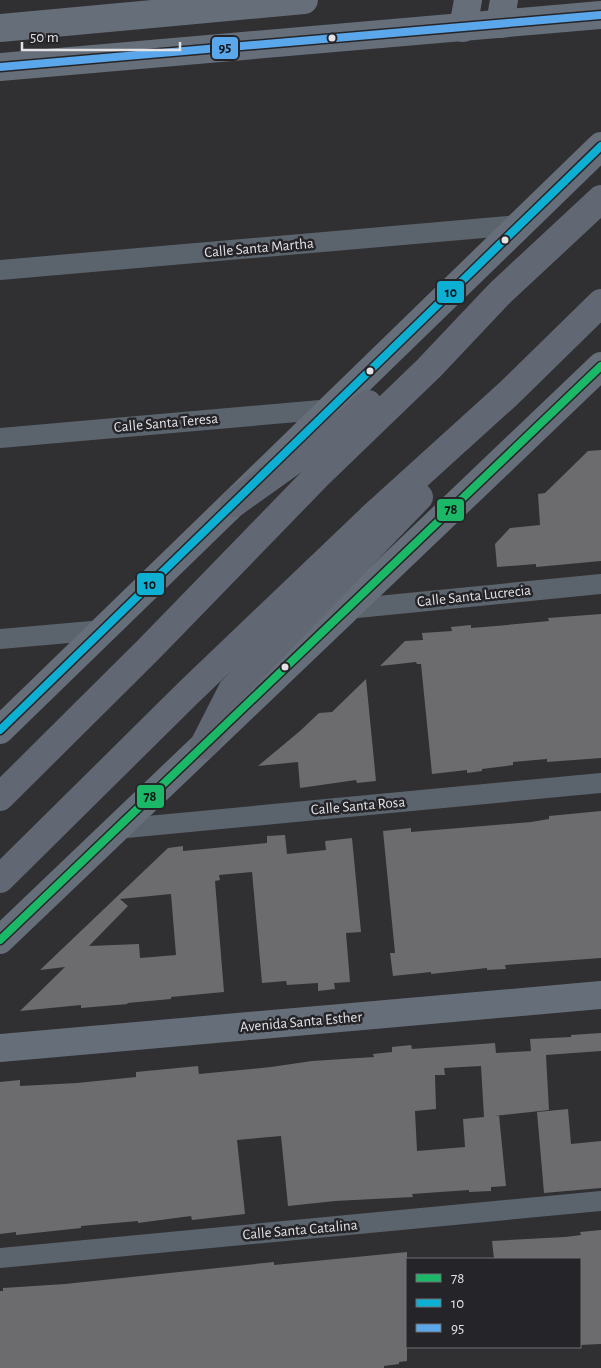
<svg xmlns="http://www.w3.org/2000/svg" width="601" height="1368" font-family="'Alegreya Sans',sans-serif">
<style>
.building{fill:#6c6b6d;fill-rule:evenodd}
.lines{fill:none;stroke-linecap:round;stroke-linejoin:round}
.street{stroke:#5b636c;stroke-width:20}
.secondary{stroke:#656e79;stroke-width:28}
.highway{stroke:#616873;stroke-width:28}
.bus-1-casing{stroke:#252529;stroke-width:11}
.bus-2-casing{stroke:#252529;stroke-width:11}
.bus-3-casing{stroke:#252529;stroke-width:11}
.bus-1{stroke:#1ab867;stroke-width:8}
.bus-2{stroke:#0dafd3;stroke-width:8}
.bus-3{stroke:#5aa8eb;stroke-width:8}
.bus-dot{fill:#e3e3e6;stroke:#252529;stroke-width:2}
.labels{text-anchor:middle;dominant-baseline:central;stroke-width:5;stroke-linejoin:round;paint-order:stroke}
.street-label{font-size:15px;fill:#e3e3e6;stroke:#252529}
.line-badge{stroke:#252529;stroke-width:2}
.pale-badge-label{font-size:14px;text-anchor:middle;font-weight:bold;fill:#111}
</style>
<rect width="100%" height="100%" fill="#302f32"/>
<g class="building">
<path d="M601,450V561L536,567V564L497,567L495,544L510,528L540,525L538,494L545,493L588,451Z"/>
<path d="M601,614V758L547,762V759L513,762V765L482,769V771L467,773V770L432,774L421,664H417L416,662L380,666L405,641L423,640L422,633L452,631L451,627L471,625V628L496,626L549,621L548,618Z"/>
<path d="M366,679L376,781L357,783L356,780L300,788L298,762L258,766L300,731L319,713L332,712Z"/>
<path d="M601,811V958L505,965L506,969L487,970V968L431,974V972L393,976L390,953H395L383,831L411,828V832L531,822L549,819V816Z"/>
<path d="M285,835L287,854L326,850L325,841L352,838L361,932L346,933L350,982L334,983L335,989L318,991V983L287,985L286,981L262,983L252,872L219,875L220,880L215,881L224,992L171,997V999L127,1003L128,1004L81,1008V1005L20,1011L65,967L40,970L168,848L183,846V851L267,843V836ZM171,894L176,955L140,958L139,944L89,946L128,906L120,899Z"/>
<path d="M601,1033V1051L546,1055L549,1110L494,1116L499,1115L506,1186L491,1187V1191L469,1192V1190L412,1194L413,1197L335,1201L288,1206L281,1136L258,1138L237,1140L245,1214L192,1220L191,1216L153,1221L138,1223V1221L81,1226V1228L16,1235V1232L0,1234V1082L20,1080V1086L77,1083L136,1077V1072L198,1066L199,1074L271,1067L312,1061L374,1057L373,1054L392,1052V1047L411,1045L412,1049L495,1043L496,1053L531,1051L530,1039L571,1037V1035ZM481,1066L484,1117L463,1119L465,1147L417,1151L415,1111L436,1109L435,1075H445L444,1068Z"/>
<path d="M568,1109L571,1144L601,1141V1188L544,1193L537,1112Z"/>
<path d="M601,1230V1344L580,1345V1259H494L492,1241L565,1237L581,1235L580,1232Z"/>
<path d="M407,1252V1361L399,1362V1364L384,1366V1368H0V1291H3V1288L65,1284L274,1262V1265Z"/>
</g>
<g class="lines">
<g class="street">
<path d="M0,270L519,225"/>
<path d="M0,438L332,409"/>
<path d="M347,609L601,584"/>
<path d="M0,639L103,630"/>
<path d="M116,829L601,783"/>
<path d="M0,1258L601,1201"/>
</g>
<g class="secondary">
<path d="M500,24L504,0"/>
<path d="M0,28L304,0"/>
<path d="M463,28L468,0"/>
<path d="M0,67L601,15"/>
<path d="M0,730L601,146"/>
<path d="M0,940L601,366"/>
<path d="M0,1048L601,995"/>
</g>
<g class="highway">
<path d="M234,503L349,421L368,404"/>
<path d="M204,745L232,690L419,497"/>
<path d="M0,797L148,650L317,476L429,368L501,292L601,199"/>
<path d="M0,879L189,692L370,519L508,394L601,303"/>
</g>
<defs>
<path id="bus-1" d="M0,940L601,366"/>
<path id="bus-2" d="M0,730L601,146"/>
<path id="bus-3" d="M0,67L601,15"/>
</defs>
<use href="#bus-1" class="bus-1-casing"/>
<use href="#bus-2" class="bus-2-casing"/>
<use href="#bus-3" class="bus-3-casing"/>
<use href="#bus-1" class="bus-1"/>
<use href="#bus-2" class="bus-2"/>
<use href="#bus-3" class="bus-3"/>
</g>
<g class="bus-dot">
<circle cx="332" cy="38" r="4.5"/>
<circle cx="505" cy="240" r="4.5"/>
<circle cx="370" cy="371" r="4.5"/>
<circle cx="285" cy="667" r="4.5"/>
</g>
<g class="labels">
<g class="street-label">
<text transform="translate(259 248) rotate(-5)">Calle Santa Martha</text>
<text transform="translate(166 423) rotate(-5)">Calle Santa Teresa</text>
<text transform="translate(474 596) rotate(-6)">Calle Santa Lucrecia</text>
<text transform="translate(358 806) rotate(-5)">Calle Santa Rosa</text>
<text transform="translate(301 1022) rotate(-5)">Avenida Santa Esther</text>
<text transform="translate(300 1230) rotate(-5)">Calle Santa Catalina</text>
</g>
</g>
<g class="line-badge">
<rect x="211" y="36" width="28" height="24" rx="5" fill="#5aa8eb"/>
<rect x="436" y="280" width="29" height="24" rx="5" fill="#0dafd3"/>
<rect x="436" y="498" width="29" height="24" rx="5" fill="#1ab867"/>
<rect x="136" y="572" width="29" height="24" rx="5" fill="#0dafd3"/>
<rect x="136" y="784" width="29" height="25" rx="5" fill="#1ab867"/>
</g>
<g class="pale-badge-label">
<text x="225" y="52">95</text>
<text x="451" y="297">10</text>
<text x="451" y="514">78</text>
<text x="150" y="589">10</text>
<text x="150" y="801">78</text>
</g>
<rect x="406" y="1258" width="175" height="90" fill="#252529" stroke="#717175"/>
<rect x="416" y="1274" width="25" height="8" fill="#1ab867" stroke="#717175"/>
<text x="451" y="1283" font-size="15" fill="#e3e3e6">78</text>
<rect x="416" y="1299" width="25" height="8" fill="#0dafd3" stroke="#717175"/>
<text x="451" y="1308" font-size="15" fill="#e3e3e6">10</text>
<rect x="416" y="1324" width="25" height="8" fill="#5aa8eb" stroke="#717175"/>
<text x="451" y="1333" font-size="15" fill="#e3e3e6">95</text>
<path d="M22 42v8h158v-8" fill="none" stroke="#e3e3e6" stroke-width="2.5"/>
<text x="30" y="42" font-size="15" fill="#e3e3e6" stroke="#252529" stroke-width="4" paint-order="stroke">50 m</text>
</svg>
